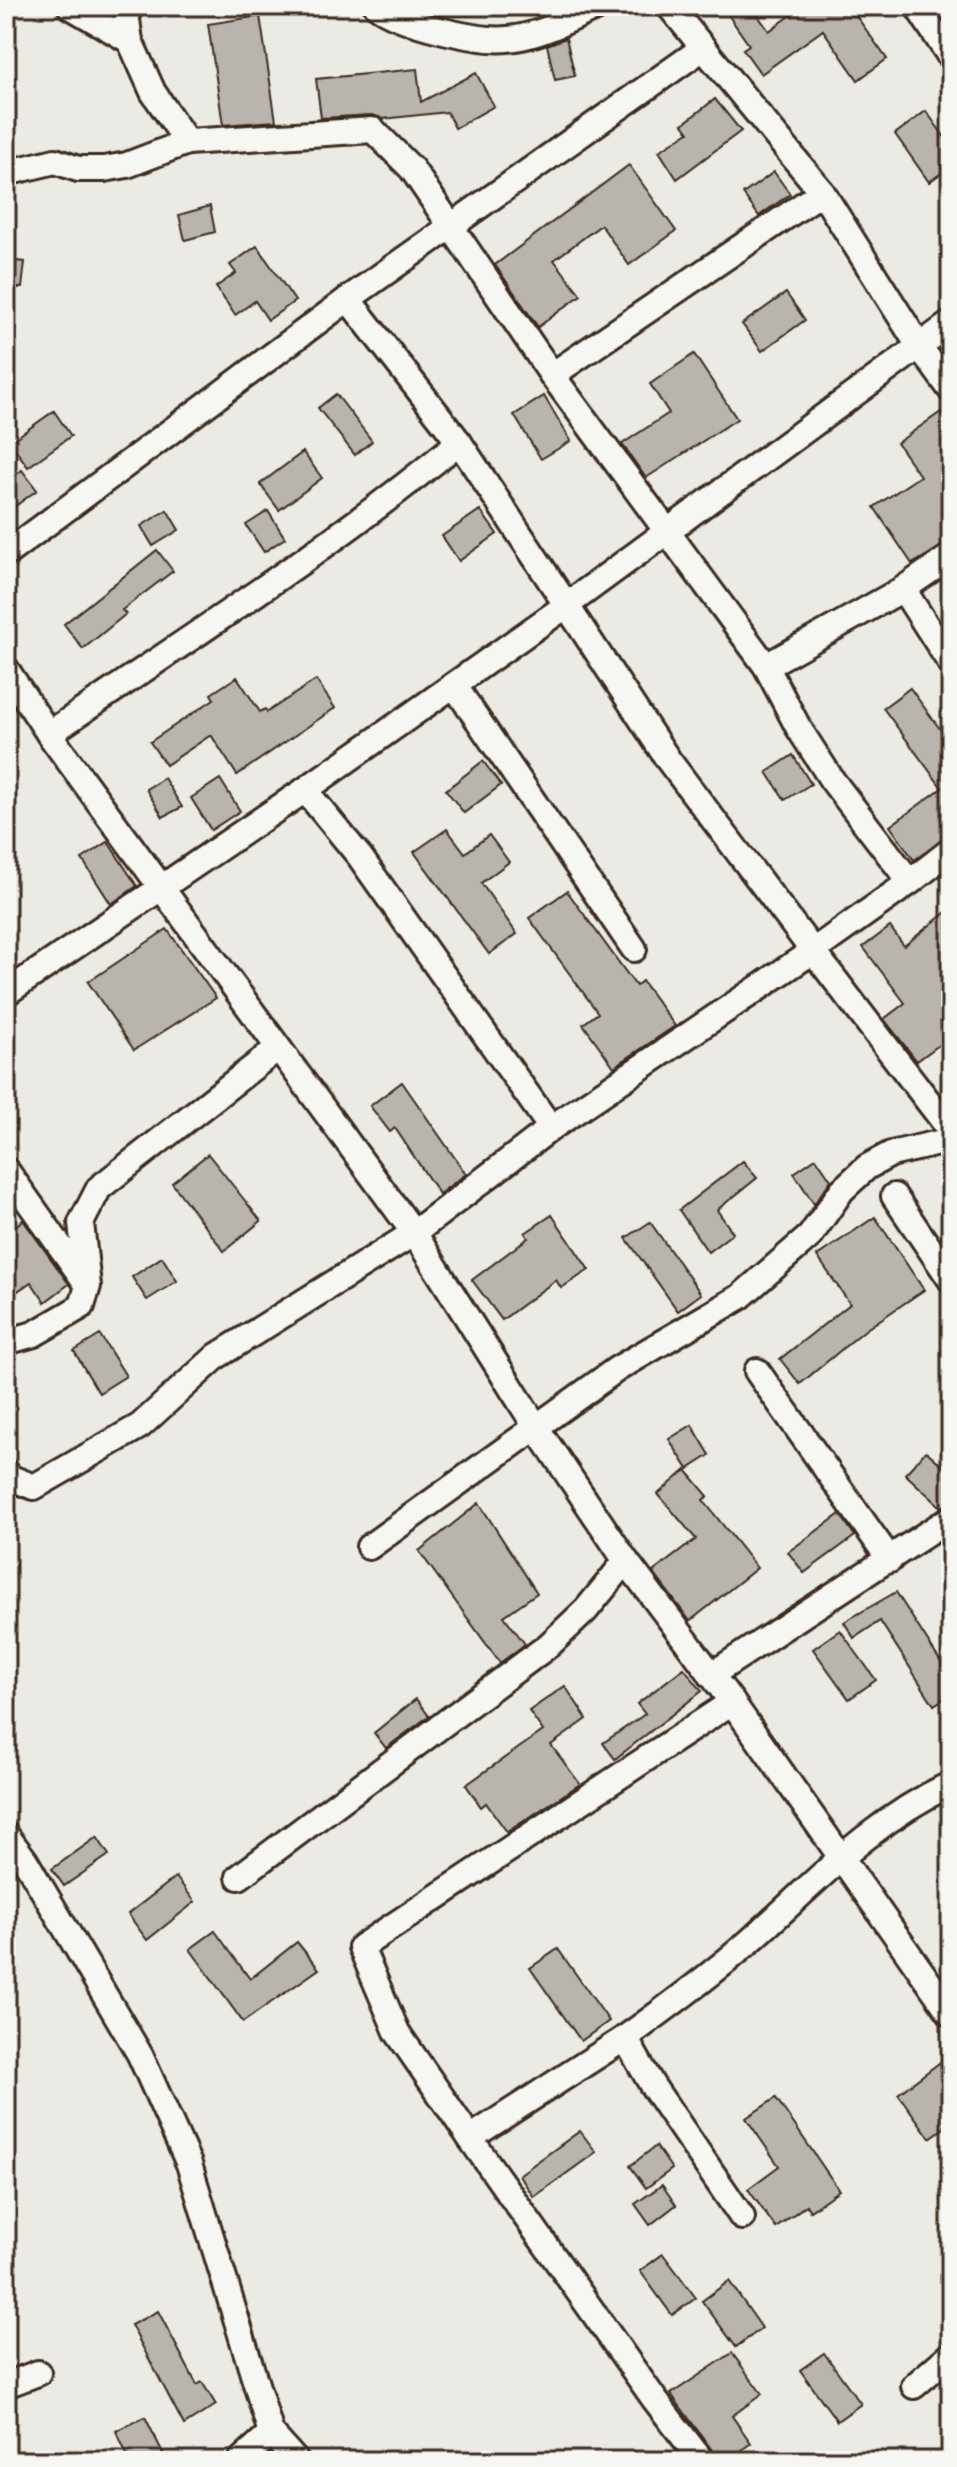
<svg xmlns="http://www.w3.org/2000/svg" width="957" height="2467" font-family="'Gochi Hand',sans-serif">
<style>
.building{fill:#bab4ae;stroke:#3b2a1e;stroke-width:2}
.lines{fill:none;stroke-linecap:round;stroke-linejoin:round}
.minor-casing{stroke:#3b2a1e;stroke-width:30}
.minor{stroke:#f6f6f2;stroke-width:24}
</style>
<rect width="100%" height="100%" fill="#ebeae5"/>
<filter id="ink" filterUnits="userSpaceOnUse"><feTurbulence type="fractalNoise" baseFrequency=".0125" numOctaves="2"/><feDisplacementMap in="SourceGraphic" scale="16" xChannelSelector="R" yChannelSelector="G"/><feConvolveMatrix kernelMatrix="1 2 1 2 8 2 1 2 1" color-interpolation-filters="sRGB"/></filter>
<g filter="url(#ink)">
<g class="building">
<path d="M722,6H751L769,31L804,6H849L887,59L858,80L823,30L761,74L743,49L749,45Z"/>
<path d="M260,16L276,121L223,125L208,24Z"/>
<path d="M566,38L575,76L555,80L547,45Z"/>
<path d="M417,69L421,102L476,73L494,106L455,128L447,112L383,119L372,115L321,118L316,79Z"/>
<path d="M715,99L741,131L677,179L659,151L689,132L683,124Z"/>
<path d="M926,111L951,146V166L929,182L895,134Z"/>
<path d="M629,165L676,231L629,265L601,225L554,260L581,295L538,327L495,265Z"/>
<path d="M774,172L790,194L759,216L743,194Z"/>
<path d="M210,206L215,232L185,240L179,215Z"/>
<path d="M257,246L295,301L268,320L255,301L235,315L216,287L236,273L230,265Z"/>
<path d="M6,260L25,262L22,288L6,287Z"/>
<path d="M786,293L805,320L762,351L742,324Z"/>
<path d="M694,354L737,419L646,478L622,444L669,413L650,384Z"/>
<path d="M336,394L372,441L355,455L318,408Z"/>
<path d="M544,396L571,441L541,459L514,415Z"/>
<path d="M54,411L71,436L28,467L10,442Z"/>
<path d="M941,412L951,427V541L912,564L874,507L920,476L897,443Z"/>
<path d="M303,452L322,478L279,510L260,484Z"/>
<path d="M22,470L37,490L6,513V482Z"/>
<path d="M167,510L179,530L153,546L141,526Z"/>
<path d="M480,510L497,534L459,561L442,536Z"/>
<path d="M268,511L285,538L264,552L246,525Z"/>
<path d="M157,550L173,571L122,610L126,614L83,649L64,624Z"/>
<path d="M237,677L260,712L265,709L267,712L316,680L335,708L237,775L211,735L166,765L150,742L214,699L211,694Z"/>
<path d="M910,688L951,744V835L914,860L890,826L942,788L883,708Z"/>
<path d="M793,755L811,784L785,800L767,772Z"/>
<path d="M483,761L501,785L464,813L446,790Z"/>
<path d="M164,778L182,807L163,817L146,789Z"/>
<path d="M220,779L240,811L211,830L191,798Z"/>
<path d="M447,829L465,853L489,835L509,862L481,883L517,934L489,954L414,852Z"/>
<path d="M108,842L137,886L111,904L82,859Z"/>
<path d="M567,891L636,986L642,981L675,1026L614,1067L583,1024L598,1013L529,918Z"/>
<path d="M951,908V1036L917,1061L884,1019L905,1003L863,947L890,927L904,946Z"/>
<path d="M167,929L216,998L134,1050L88,982Z"/>
<path d="M402,1082L466,1174L439,1194L395,1128L390,1132L370,1106Z"/>
<path d="M208,1154L261,1221L224,1251L172,1183Z"/>
<path d="M816,1158L831,1180L814,1204L794,1173Z"/>
<path d="M743,1161L757,1178L717,1210L733,1233L708,1252L679,1210Z"/>
<path d="M552,1215L589,1270L561,1288L556,1280L502,1320L472,1280L528,1238L525,1233Z"/>
<path d="M875,1217L924,1290L865,1330L800,1384L780,1359L850,1304L817,1256Z"/>
<path d="M23,1220L69,1284L45,1302L31,1282L6,1299V1233Z"/>
<path d="M650,1222L701,1294L678,1311L626,1238Z"/>
<path d="M162,1257L177,1281L147,1300L132,1277Z"/>
<path d="M100,1335L126,1376L99,1393L74,1351Z"/>
<path d="M692,1425L710,1455L688,1469L669,1439Z"/>
<path d="M926,1451L951,1473V1503L941,1507L905,1474Z"/>
<path d="M686,1470L708,1496L703,1500L757,1568L690,1621L653,1572L696,1539L658,1494Z"/>
<path d="M479,1503L537,1593L504,1616L525,1644L500,1663L419,1551Z"/>
<path d="M840,1514L855,1536L804,1573L788,1552Z"/>
<path d="M896,1592L951,1678V1694L934,1705L880,1621L854,1638L844,1622Z"/>
<path d="M840,1630L876,1680L849,1699L813,1649Z"/>
<path d="M684,1668L702,1691L615,1759L603,1743L645,1714L637,1704Z"/>
<path d="M565,1686L587,1719L551,1745L580,1784L507,1832L486,1803L481,1807L466,1785L543,1731L529,1711Z"/>
<path d="M416,1699L429,1716L386,1748L374,1733Z"/>
<path d="M97,1837L109,1855L64,1886L52,1869Z"/>
<path d="M176,1877L195,1902L147,1940L128,1914Z"/>
<path d="M215,1931L250,1979L297,1942L319,1969L243,2022L190,1949Z"/>
<path d="M558,1949L609,2021L581,2041L530,1968Z"/>
<path d="M951,2054V2123L930,2138L898,2094Z"/>
<path d="M776,2098L839,2190L810,2211L806,2205L776,2228L748,2189L779,2166L746,2118Z"/>
<path d="M580,2131L596,2152L534,2197L519,2175Z"/>
<path d="M656,2146L672,2169L646,2188L630,2166Z"/>
<path d="M662,2185L676,2205L650,2225L635,2204Z"/>
<path d="M663,2254L696,2298L672,2315L640,2271Z"/>
<path d="M729,2281L762,2328L736,2347L702,2301Z"/>
<path d="M158,2311L197,2385L202,2382L216,2405L184,2425L131,2325Z"/>
<path d="M732,2353L762,2394L732,2416L751,2443L727,2461H720L671,2394Z"/>
<path d="M824,2353L861,2404L837,2421L800,2370Z"/>
<path d="M145,2417L167,2461H130L116,2431Z"/>
</g>
<g class="lines">
<defs>
<g id="minor">
<path d="M70,6L130,41L125,6"/>
<path d="M377,6C399,23 479,42 507,39C539,37 571,18 600,6"/>
<path d="M669,6L822,192L919,346L951,390"/>
<path d="M917,6L951,58"/>
<path d="M130,41L153,92L187,142"/>
<path d="M6,173L55,161L78,169H104L127,165L187,142L373,130L412,169L552,375L766,666L798,727L832,780L910,882L813,951L669,761L459,442L348,299"/>
<path d="M552,375L822,192"/>
<path d="M6,554L348,299L703,48"/>
<path d="M903,589L951,664"/>
<path d="M766,666L903,589L951,556"/>
<path d="M6,669L49,734L414,1233L536,1427L626,1561L732,1702L951,2014"/>
<path d="M454,685L634,949"/>
<path d="M49,734C187,639 330,549 459,442"/>
<path d="M305,790L360,857L551,1128"/>
<path d="M910,882L951,850"/>
<path d="M6,993L305,790L567,605L951,323"/>
<path d="M6,1170L87,1284"/>
<path d="M894,1196L951,1280"/>
<path d="M6,1342L34,1334L82,1306L88,1286L81,1223L99,1188L278,1048"/>
<path d="M757,1371L890,1560"/>
<path d="M6,1472L11,1478L34,1487L140,1426L217,1356L414,1233L551,1128L813,951L951,1131"/>
<path d="M369,1547L617,1369L740,1297L810,1236L842,1190L867,1167L891,1154L951,1140"/>
<path d="M711,1675L951,1518"/>
<path d="M6,1835L25,1860L140,2055L189,2164L271,2433L296,2461"/>
<path d="M239,1877L549,1645L586,1610L626,1561"/>
<path d="M625,2038L470,2138L655,2400L702,2461"/>
<path d="M470,2138L397,2032L361,1947L732,1702"/>
<path d="M742,2217L652,2085L625,2038C668,2007 711,1975 750,1941C816,1882 870,1822 951,1784"/>
<path d="M6,2385L38,2373"/>
<path d="M914,2386L951,2354"/>
<path d="M240,2461L271,2433"/>
</g>
</defs>
<use href="#minor" class="minor-casing"/>
<use href="#minor" class="minor"/>
</g>
</g>
<rect width="957" height="2467" fill="none" stroke="#f6f6f2" stroke-width="32"/>
<rect x="16" y="16" width="925" height="2435" fill="none" stroke="#3b2a1e" stroke-width="3" filter="url(#ink)"/>
</svg>
